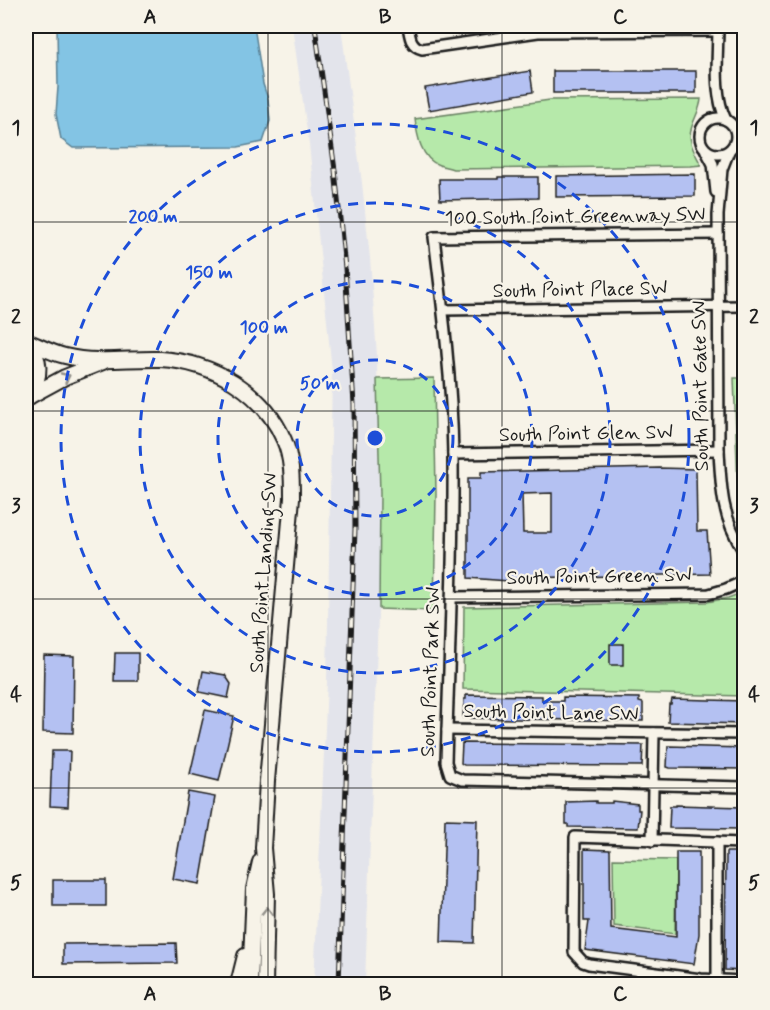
<svg xmlns="http://www.w3.org/2000/svg" width="770" height="1010" font-family="Mynerve,sans-serif">
<style>
.built{fill:#e3e4eb}
.green{fill:#b6e9aa;stroke:#698263;stroke-width:1.5}
.water{fill:#83c4e4;stroke:#5a8194;stroke-width:1.5}
.building{fill:#b4c1f2;stroke:#1c1c1c;stroke-width:1.5;fill-rule:evenodd}
.lines{fill:none;stroke-linecap:round;stroke-linejoin:round}
.street-casing{stroke:#1c1c1c;stroke-width:14}
.secondary-casing{stroke:#1c1c1c;stroke-width:18}
.street{stroke:#f7f3e8;stroke-width:9}
.secondary{stroke:#f7f3e8;stroke-width:14}
.rail-casing{stroke:#1c1c1c;stroke-width:5}
.rail{stroke:#f7f3e8;stroke-width:3;stroke-dasharray:9;stroke-linecap:butt}
.oneway{stroke:#94928c}
.grid{fill:none;stroke:#1c1c1c;stroke-width:1.5;stroke-opacity:0.55}
.ring{fill:none;stroke:#1d4ed8;stroke-width:3;stroke-dasharray:10 8}
.labels{text-anchor:middle;dominant-baseline:central;stroke-width:4.5;stroke-linejoin:round;paint-order:stroke}
.street-label{font-size:20px;fill:#1c1c1c;stroke:#f7f3e8}
.centre{fill:#1d4ed8;stroke:#f7f3e8;stroke-width:3}
.ring-label{font-size:18px;text-anchor:middle;font-weight:bold;fill:#1d4ed8;stroke:#f7f3e8;stroke-width:4.5;stroke-linejoin:round;paint-order:stroke}
.neatline{fill:none;stroke:#1c1c1c;stroke-width:2}
.grid-label{font-size:20px;text-anchor:middle;font-weight:bold;fill:#1c1c1c}
</style>
<rect width="100%" height="100%" fill="#f7f3e8"/>
<filter id="ink" filterUnits="userSpaceOnUse"><feTurbulence type="fractalNoise" baseFrequency=".0167" numOctaves="2"/><feDisplacementMap in="SourceGraphic" scale="12" xChannelSelector="R" yChannelSelector="G"/><feConvolveMatrix kernelMatrix="1 2 1 2 8 2 1 2 1" color-interpolation-filters="sRGB"/></filter>
<g filter="url(#ink)">
<path class="built" d="M292,26H341L362,183L370,258L377,356L380,559L365,984H314L327,682L332,371L309,144Z"/>
<g class="green">
<path d="M701,99C700,114 687,127 691,142C692,150 698,158 701,165L691,166L453,169C448,167 444,167 439,165C421,159 417,135 415,119L550,100Z"/>
<path d="M434,378L436,494L434,611L379,609L380,494L377,379Z"/>
<path d="M734,378H744V519L738,491Z"/>
<path d="M744,592V696L463,689L464,607L707,602L728,598Z"/>
<path d="M613,859L676,860L675,934L614,926Z"/>
</g>
<path class="water" d="M57,26H254L263,84L268,99L270,121L263,142L238,147L73,148L61,139L56,114L58,87Z"/>
<g class="building">
<path d="M530,71L533,92L429,110L425,88Z"/>
<rect x="553" y="71" width="143" height="22"/>
<path d="M695,174V196L556,197V176Z"/>
<path d="M498,177H538V198L440,200L439,179H498Z"/>
<path d="M659,468L696,469L697,531H707L710,574L521,578V580L509,581L468,578V478H481V472ZM552,493V533H523L522,494Z"/>
<rect x="610" y="644" width="13" height="21"/>
<path d="M115,653H138V681H114Z"/>
<path d="M44,655L74,656L73,733L43,732Z"/>
<path d="M203,671L225,675L231,684L228,698L199,692Z"/>
<path d="M466,695L542,696V700L547,701H563V697L639,698V702L643,703V721L463,718L464,699H466Z"/>
<path d="M672,699L744,701V724L668,722L669,704H671Z"/>
<path d="M205,710L234,716L219,781L190,774Z"/>
<path d="M462,743L643,745L642,766L464,765L461,763Z"/>
<path d="M668,746L744,748V769L670,768L667,767Z"/>
<path d="M52,751H70L68,807L50,806Z"/>
<path d="M188,792L215,797L200,884L173,879Z"/>
<path d="M596,801V803H612V801L638,804V810H640L638,828L568,827V824H566V802Z"/>
<path d="M676,805L742,807L741,829L669,828L670,806H676Z"/>
<path d="M445,819L477,820L474,943L441,942Z"/>
<path d="M584,849L610,850L611,929L676,937V852H699V934L694,964L585,950L589,921H584Z"/>
<path d="M726,852H744V971L725,970Z"/>
<rect x="53" y="880" width="53" height="26"/>
<path d="M176,943L177,963L63,964V944Z"/>
</g>
<g class="lines">
<defs>
<g id="street">
<path d="M408,26C410,36 410,46 422,49L538,32L718,31"/>
<path d="M718,27C718,56 713,93 726,120"/>
<circle cx="718" cy="136" r="18"/>
<path d="M706,151L713,164L716,192"/>
<path d="M729,151L722,169L718,215L719,450C721,490 722,518 744,552"/>
<path d="M718,234L434,237C443,310 452,383 453,456C454,558 449,660 446,762L450,775L462,780L744,787"/>
<path d="M443,310L744,306"/>
<path d="M453,454L719,450"/>
<path d="M452,597L709,594L726,589L744,581"/>
<path d="M447,730L744,734"/>
<path d="M652,841L654,733"/>
<path d="M742,843L575,837L574,952L583,962L589,964L701,979L744,981"/>
<path d="M717,979V842"/>
</g>
<g id="secondary">
<path d="M27,341C39,346 52,353 65,356C99,364 127,358 160,359C212,362 263,391 284,440C292,458 292,479 292,498L267,781L263,848L267,894L265,984"/>
<path d="M27,341C42,359 42,377 29,397"/>
<path d="M30,396L65,377L103,362"/>
<path d="M238,984L245,956"/>
<path d="M250,984L254,889L260,862"/>
</g>
</defs>
<use href="#street" class="street-casing"/>
<use href="#secondary" class="secondary-casing"/>
<use href="#street" class="street"/>
<use href="#secondary" class="secondary"/>
<defs>
<path id="rail" d="M315,26L335,170L345,268L354,404L355,529L339,984"/>
</defs>
<use href="#rail" class="rail-casing"/>
<use href="#rail" class="rail"/>
</g>
<defs><path id="oneway-chevron" d="M-2-3.5L2.5 0L-2 3.5" fill="none" stroke-width="1.6" stroke-linecap="round" stroke-linejoin="round" transform="scale(1.5)"/></defs>
<g class="oneway">
<use href="#oneway-chevron" transform="translate(66 377) rotate(-25)"/>
<use href="#oneway-chevron" transform="translate(267 911) rotate(-89)"/>
</g>
</g>
<path class="grid" d="M268,26V984M502,26V984M26,222H744M26,411H744M26,599H744M26,788H744"/>
<g class="ring">
<circle cx="375" cy="438" r="78"/>
<circle cx="375" cy="438" r="157"/>
<circle cx="375" cy="438" r="235"/>
<circle cx="375" cy="438" r="314"/>
</g>
<g class="labels">
<g class="street-label">
<text transform="translate(575 217) rotate(-1)">100 South Point Greenway SW</text>
<text transform="translate(580 290) rotate(-1)">South Point Place SW</text>
<text transform="translate(701 386) rotate(-91)">South Point Gate SW</text>
<text transform="translate(586 434) rotate(-1)">South Point Glen SW</text>
<text transform="translate(264 573) rotate(-86)">South Point Landing SW</text>
<text transform="translate(599 577) rotate(-1)">South Point Green SW</text>
<text transform="translate(431 672) rotate(-88)">South Point Park SW</text>
<text transform="translate(551 713) rotate(1)">South Point Lane SW</text>
</g>
</g>
<circle cx="375" cy="438" r="9" class="centre"/>
<g class="ring-label">
<text x="153" y="222">200 m</text>
<text x="209" y="278">150 m</text>
<text x="264" y="333">100 m</text>
<text x="320" y="389">50 m</text>
</g>
<rect width="770" height="1010" fill="none" stroke="#f7f3e8" stroke-width="66"/>
<rect x="33" y="33" width="704" height="944" class="neatline"/>
<g class="grid-label">
<text x="150" y="23">A</text>
<text x="385" y="23">B</text>
<text x="620" y="23">C</text>
<text x="16" y="134">1</text>
<text x="754" y="134">1</text>
<text x="16" y="323">2</text>
<text x="754" y="323">2</text>
<text x="16" y="512">3</text>
<text x="754" y="512">3</text>
<text x="16" y="701">4</text>
<text x="754" y="701">4</text>
<text x="16" y="889">5</text>
<text x="754" y="889">5</text>
<text x="150" y="1000">A</text>
<text x="385" y="1000">B</text>
<text x="620" y="1000">C</text>
</g>
</svg>
